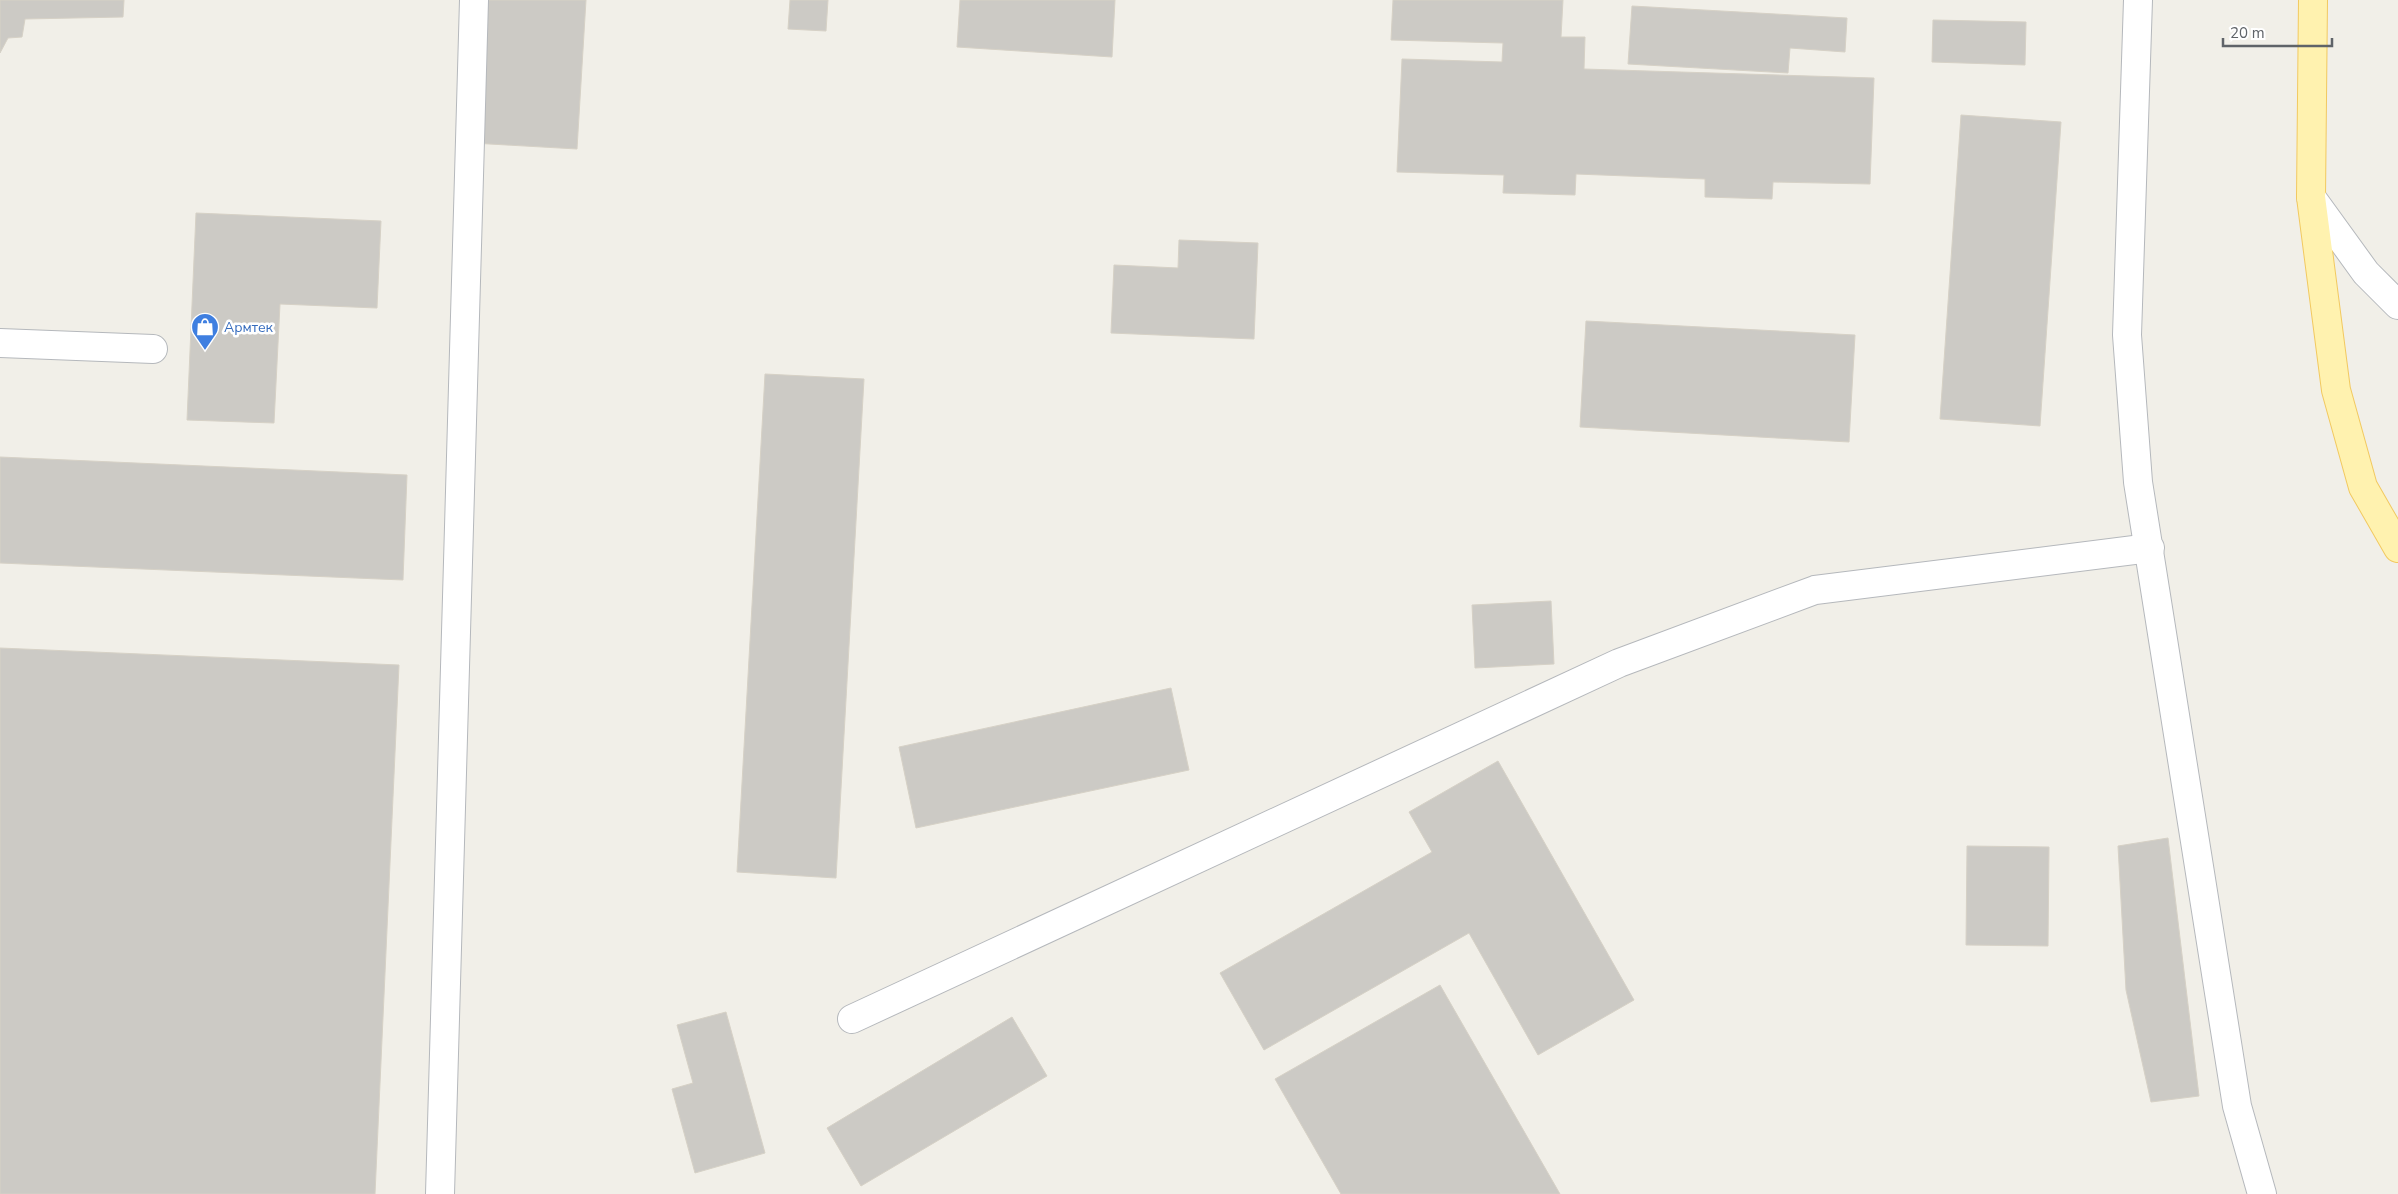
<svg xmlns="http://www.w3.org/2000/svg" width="2398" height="1194" font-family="'Nunito Sans',sans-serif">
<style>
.building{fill:#cccac5;stroke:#d6d1c6}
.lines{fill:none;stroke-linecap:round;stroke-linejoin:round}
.minor-casing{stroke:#b5b8bc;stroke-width:30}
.major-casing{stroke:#f2c960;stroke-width:30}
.minor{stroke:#fff;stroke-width:28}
.major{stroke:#fff2af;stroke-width:28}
.labels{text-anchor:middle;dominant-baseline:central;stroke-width:5;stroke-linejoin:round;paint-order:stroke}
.shop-label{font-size:14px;fill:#366cbe;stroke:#fff;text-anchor:start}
</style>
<rect width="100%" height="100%" fill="#f1efe8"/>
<g class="building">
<path d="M0,0H124L123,17L25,19L22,37L8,38L0,53Z"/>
<path d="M482,0H586L577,149L472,143Z"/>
<path d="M790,0H828L826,31L788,29Z"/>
<path d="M960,0H1115L1112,57L957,47Z"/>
<path d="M1393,0H1563L1561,37H1585L1584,69L1874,78L1870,184L1773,182L1772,199L1705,197V179L1576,174L1575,195L1503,193L1504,175L1397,172L1402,59L1502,62L1503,43L1391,40Z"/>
<path d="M1632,6L1847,18L1845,52L1790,48L1788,73L1628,64Z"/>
<path d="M1933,20L2026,22L2025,65L1932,62Z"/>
<path d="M1961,115L2061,122L2040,426L1940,419Z"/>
<path d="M196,213L381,221L377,308L280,304L274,423L187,420Z"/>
<path d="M1179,240L1258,243L1254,339L1111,333L1114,265L1178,268Z"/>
<path d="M1586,321L1855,335L1849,442L1580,427Z"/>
<path d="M765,374L864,379L836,878L737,872Z"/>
<path d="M0,457L407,475L403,580L0,563Z"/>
<path d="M1551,601L1554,664L1475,668L1472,605Z"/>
<path d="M0,648L399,665L375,1194H0Z"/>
<path d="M1171,688L1189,770L916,828L899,747Z"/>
<path d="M1498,761L1634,1000L1538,1055L1469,933L1264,1050L1220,973L1432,852L1409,812Z"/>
<path d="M2168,838L2199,1096L2151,1102L2126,990L2118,846Z"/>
<path d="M1967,846L2049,847L2048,946L1966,945Z"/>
<path d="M1440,985L1560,1194H1341L1275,1079Z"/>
<path d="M726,1012L765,1153L695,1173L672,1089L693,1083L677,1025Z"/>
<path d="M1012,1017L1047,1076L861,1186L827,1128Z"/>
</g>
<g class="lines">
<defs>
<g id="minor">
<path d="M2138,0L2127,335L2138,482L2237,1106L2262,1194"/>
<path d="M2311,197L2366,273L2398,305"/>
<path d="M0,343L153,349"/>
<path d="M852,1019L1619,663L1815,590L2150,548"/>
<path d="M440,1194L474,0"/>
</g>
<path id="major" d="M2313,0L2311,197L2336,390L2363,487L2398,548"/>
</defs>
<use href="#minor" class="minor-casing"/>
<use href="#major" class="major-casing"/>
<use href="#minor" class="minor"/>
<use href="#major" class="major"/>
</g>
<defs>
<symbol id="shop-pin" viewBox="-11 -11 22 30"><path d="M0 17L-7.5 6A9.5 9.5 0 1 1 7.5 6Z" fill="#3f7fe0" stroke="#fff"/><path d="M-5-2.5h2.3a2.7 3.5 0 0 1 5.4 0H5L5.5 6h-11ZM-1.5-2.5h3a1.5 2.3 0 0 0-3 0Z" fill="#fff"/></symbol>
</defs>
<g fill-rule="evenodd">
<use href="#shop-pin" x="189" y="311" width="32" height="43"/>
</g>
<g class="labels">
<g class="shop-label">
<text x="224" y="327">Армтек</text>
</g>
</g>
<path d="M2223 38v8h109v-8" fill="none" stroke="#5f6368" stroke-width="2.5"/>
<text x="2230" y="38" font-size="15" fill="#5f6368" stroke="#ffffff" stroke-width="4" paint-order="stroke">20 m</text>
</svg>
